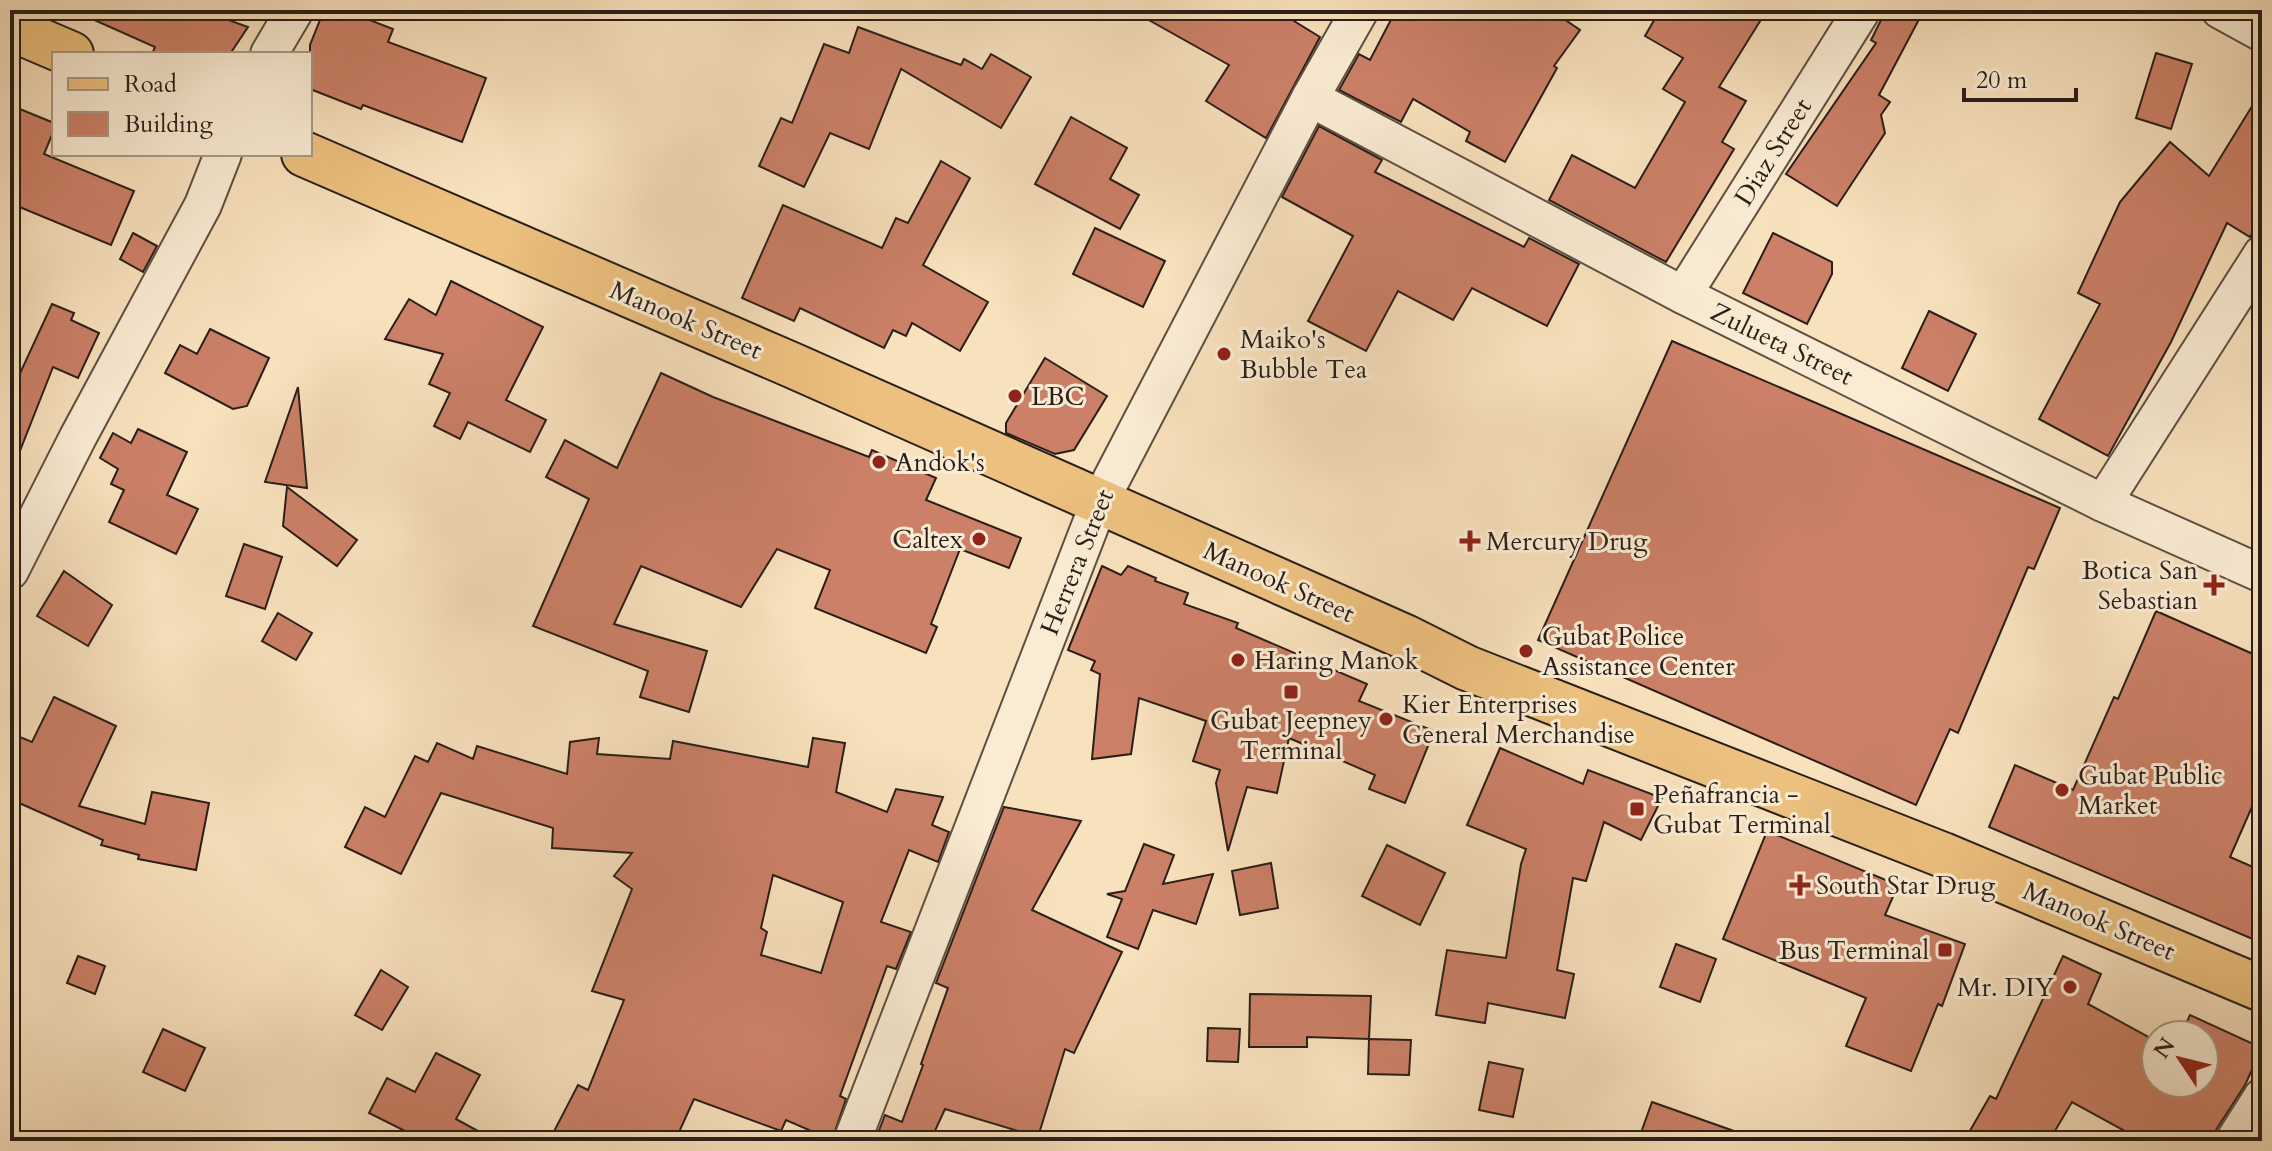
<svg xmlns="http://www.w3.org/2000/svg" width="2272" height="1151" font-family="Cardo,serif">
<style>
.building{fill:#cb8067;stroke:#2a1e19;stroke-width:2;fill-rule:evenodd}
.lines{fill:none;stroke-linecap:round;stroke-linejoin:round}
.minor-casing{stroke:#5e4f42;stroke-width:40}
.major-casing{stroke:#2a1e19;stroke-width:48}
.minor{stroke:#faecd4;stroke-width:36}
.major{stroke:#ecc07e;stroke-width:44}
.poi-dot{fill:#8f2418;stroke:#faecd4;stroke-width:3}
.labels{text-anchor:middle;dominant-baseline:central;stroke-width:6;stroke-linejoin:round;paint-order:stroke}
.street-label{font-size:26px;fill:#2a1e19;stroke:#faecd4}
.poi-label{font-size:26px;fill:#2a1e19;stroke:#faecd4;text-anchor:start}
</style>
<rect width="100%" height="100%" fill="#f8e1bd"/>
<filter id="stains"><feTurbulence type="fractalNoise" baseFrequency=".0025" numOctaves="4"/><feColorMatrix values="0 0 0 0 .2 0 0 0 0 .09 0 0 0 0 .02 0 0 0 .5 -.17"/></filter>
<radialGradient id="worn" r=".72"><stop offset=".6" stop-color="#630" stop-opacity="0"/><stop offset="1" stop-color="#630" stop-opacity=".3"/></radialGradient>
<g class="building">
<path d="M72,10H201L248,27L230,54H152L155,47Z"/>
<path d="M324,10H344L393,29L388,42L486,78L462,142L363,105L361,109L310,89V45Z"/>
<path d="M1131,10H1276L1320,37L1266,138L1206,101L1229,65Z"/>
<path d="M1396,10H1551L1580,30L1554,66L1557,68L1505,162L1466,141L1470,132L1413,99L1401,122L1339,90L1359,54L1370,60Z"/>
<path d="M1660,10H1767L1719,87L1746,101L1722,142L1734,149L1666,262L1549,200L1572,155L1635,188L1685,102L1663,89L1683,58L1645,36Z"/>
<path d="M1886,10H1924L1879,95L1890,102L1881,115L1885,133L1837,206L1786,174L1876,43L1871,40Z"/>
<path d="M858,27L961,65L964,59L982,69L991,54L1031,77L1001,128L901,69L869,149L830,133L804,187L759,166L781,118L792,123L824,44L849,53Z"/>
<path d="M2156,53L2192,64L2171,129L2136,118Z"/>
<path d="M2262,90V217L2250,237L2227,223L2171,342L2108,456L2039,419L2100,304L2078,293L2120,202L2170,142L2209,176Z"/>
<path d="M10,105L54,123V130L44,154L134,191L111,245L10,203Z"/>
<path d="M1071,117L1127,148L1110,179L1139,195L1120,229L1035,184Z"/>
<path d="M1319,126L1382,160L1375,172L1524,247L1529,238L1579,264L1547,326L1472,288L1453,320L1398,291L1366,351L1308,321L1353,236L1282,197Z"/>
<path d="M941,161L970,178L923,265L988,302L960,351L912,323L906,336L893,330L884,348L800,308L794,321L742,298L783,205L882,248L896,218L908,223Z"/>
<path d="M1095,228L1165,261L1143,307L1073,274Z"/>
<path d="M133,233L157,246L143,272L120,259Z"/>
<path d="M1773,233L1832,262V274L1807,324L1743,293Z"/>
<path d="M451,281L543,327L506,400L546,420L530,452L468,422L460,439L434,426L450,393L429,384L443,354L385,339L409,299L436,315Z"/>
<path d="M52,304L74,313L71,320L99,333L78,378L53,367L12,471H10V395Z"/>
<path d="M1929,311L1976,334L1948,391L1902,368Z"/>
<path d="M210,329L269,358L247,406L233,409L165,373L180,345L197,354Z"/>
<path d="M1672,341L2060,508L2034,569L2028,567L1958,733L1950,729L1916,805L1538,640Z"/>
<path d="M1045,358L1107,396L1074,450L1055,454L1006,433V423Z"/>
<path d="M661,373L713,397L869,457L872,450L936,478L926,500L1021,538L1009,568L960,549L931,624L937,627L926,653L815,608L830,570L777,549L741,607L641,566L614,624L707,651L689,712L640,697L648,671L533,626L589,499L546,477L565,440L617,468Z"/>
<path d="M298,387L307,488L265,482Z"/>
<path d="M138,429L187,452L167,495L198,509L176,554L109,522L124,490L111,484L118,469L100,458L113,433L131,443Z"/>
<path d="M287,487L357,540L337,566L283,526Z"/>
<path d="M244,544L282,557L265,609L226,596Z"/>
<path d="M1102,566L1121,575L1128,566L1156,578L1155,581L1188,593L1184,604L1238,623L1236,628L1367,684L1359,701L1434,731L1405,803L1369,789L1375,775L1289,738L1277,793L1247,787L1228,851L1216,783L1220,770L1193,761L1206,721L1139,698L1131,754L1092,759L1100,674L1091,670L1095,661L1068,650Z"/>
<path d="M64,571L112,605L88,646L37,616Z"/>
<path d="M2156,611L2262,658V784L2230,857L2262,871V943L1989,827L2015,765L2073,790L2114,697L2118,699Z"/>
<path d="M278,613L312,633L296,660L262,641Z"/>
<path d="M54,697L116,726L79,806L145,824L152,792L209,803L196,870L138,859L139,855L101,845L103,840L10,799V733L32,742Z"/>
<path d="M599,738L597,754L670,759L673,741L808,767L813,738L845,743L836,792L887,812L896,789L943,797L932,825L949,832L938,862L909,850L881,922L911,932L896,969L887,966L840,1096L846,1099L832,1140L786,1120L781,1131L694,1099L675,1141H549L578,1085L588,1090L624,1000L592,991L632,889L614,876L632,853L552,848L553,828L441,793L401,874L345,847L365,807L385,817L415,756L428,762L437,743L473,759L477,746L567,774L570,742ZM773,875L843,902L821,973L761,955L767,932L761,928Z"/>
<path d="M1500,748L1583,784L1588,770L1662,798L1641,840L1604,822L1586,881L1573,878L1557,970L1574,974L1565,1018L1488,1003L1485,1023L1436,1015L1447,950L1506,958L1521,864L1526,849L1467,825Z"/>
<path d="M1004,807L1081,821L1032,910L1122,952L1074,1053L1065,1049L1038,1137L945,1109L933,1135L946,1141H875L885,1115L902,1122L923,1065L921,1064L948,988L936,983Z"/>
<path d="M1767,831L1898,885L1885,915L1965,944L1942,1006L1938,1004L1911,1071L1846,1046L1866,998L1723,939Z"/>
<path d="M1144,844L1174,855L1163,884L1213,874L1196,924L1153,910L1138,949L1107,937L1122,899L1107,894L1125,891Z"/>
<path d="M1387,845L1445,873L1420,925L1362,896Z"/>
<path d="M1271,863L1278,908L1240,915L1232,871Z"/>
<path d="M1676,944L1716,959L1700,1002L1660,987Z"/>
<path d="M78,956L105,966L95,994L67,983Z"/>
<path d="M2063,956L2101,974L2088,1004L2156,1041V1083H2204V1035H2181L2190,1015L2262,1048L2245,1085L2216,1130L2213,1141H2143L2072,1102L2049,1141H1964L1990,1096L1996,1099Z"/>
<path d="M381,970L408,987L382,1030L355,1015Z"/>
<path d="M1250,994L1371,996L1369,1039L1307,1037V1047H1249Z"/>
<path d="M1208,1028L1240,1029L1238,1062L1207,1061Z"/>
<path d="M163,1029L205,1048L185,1091L143,1072Z"/>
<path d="M1369,1039L1411,1040L1409,1075L1368,1074Z"/>
<path d="M436,1053L480,1075L456,1119L496,1141H425L369,1113L387,1078L415,1092Z"/>
<path d="M1489,1062L1523,1069L1513,1117L1479,1110Z"/>
<path d="M1652,1102L1751,1137V1141H1638Z"/>
</g>
<g class="lines">
<defs>
<g id="minor">
<path d="M2220,10L2262,33"/>
<path d="M269,54L295,10"/>
<path d="M1310,98L1683,295L2103,503L2262,574"/>
<path d="M1683,295L1862,10"/>
<path d="M2103,503L2262,254"/>
<path d="M10,571L78,437L203,205L223,154"/>
<path d="M852,1141L1099,503L1310,98L1360,10"/>
<path d="M2234,1141L2262,1097"/>
</g>
<g id="major">
<path d="M10,28L71,54"/>
<path d="M304,154L794,366L1405,637L1467,668L1943,855L2262,989"/>
</g>
</defs>
<use href="#minor" class="minor-casing"/>
<use href="#major" class="major-casing"/>
<use href="#minor" class="minor"/>
<use href="#major" class="major"/>
</g>
<g class="poi-dot">
<circle cx="1224" cy="354" r="8"/>
<circle cx="1015" cy="396" r="8"/>
<circle cx="879" cy="462" r="8"/>
<circle cx="979" cy="539" r="8"/>
<path d="M1466 529h8v8h8v8h-8v8h-8v-8h-8v-8h8z"/>
<path d="M2210 573h8v8h8v8h-8v8h-8v-8h-8v-8h8z"/>
<circle cx="1526" cy="651" r="8"/>
<circle cx="1238" cy="660" r="8"/>
<rect x="1283" y="684" width="16" height="16" rx="4"/>
<circle cx="1386" cy="719" r="8"/>
<circle cx="2062" cy="790" r="8"/>
<rect x="1629" y="801" width="16" height="16" rx="4"/>
<path d="M1796 873h8v8h8v8h-8v8h-8v-8h-8v-8h8z"/>
<rect x="1937" y="942" width="16" height="16" rx="4"/>
<circle cx="2070" cy="987" r="8"/>
</g>
<g class="labels">
<g class="street-label">
<text transform="translate(1773 152) rotate(-58)">Diaz Street</text>
<text transform="translate(686 320) rotate(23)">Manook Street</text>
<text transform="translate(1782 344) rotate(26)">Zulueta Street</text>
<text transform="translate(1077 562) rotate(-68)">Herrera Street</text>
<text transform="translate(1279 582) rotate(24)">Manook Street</text>
<text transform="translate(2099 921) rotate(23)">Manook Street</text>
</g>
<g class="poi-label">
<text x="1240" y="339">Maiko's<tspan x="1240" dy="30">Bubble Tea</tspan></text>
<text x="1031" y="396">LBC</text>
<text x="895" y="462">Andok's</text>
<text x="963" y="539" text-anchor="end">Caltex</text>
<text x="1486" y="541">Mercury Drug</text>
<text x="2198" y="570" text-anchor="end">Botica San<tspan x="2198" dy="30">Sebastian</tspan></text>
<text x="1542" y="636">Gubat Police<tspan x="1542" dy="30">Assistance Center</tspan></text>
<text x="1254" y="660">Haring Manok</text>
<text x="1402" y="704">Kier Enterprises<tspan x="1402" dy="30">General Merchandise</tspan></text>
<text x="1291" y="720" text-anchor="middle">Gubat Jeepney<tspan x="1291" dy="30">Terminal</tspan></text>
<text x="2078" y="775">Gubat Public<tspan x="2078" dy="30">Market</tspan></text>
<text x="1653" y="794">Peñafrancia -<tspan x="1653" dy="30">Gubat Terminal</tspan></text>
<text x="1816" y="885">South Star Drug</text>
<text x="1929" y="950" text-anchor="end">Bus Terminal</text>
<text x="2054" y="987" text-anchor="end">Mr. DIY</text>
</g>
</g>
<rect width="2272" height="1151" fill="none" stroke="#f8e1bd" stroke-width="40"/>
<rect x="12" y="12" width="2248" height="1127" fill="none" stroke="#2a1e19" stroke-width="4"/>
<rect x="20" y="20" width="2232" height="1111" fill="none" stroke="#2a1e19" stroke-width="2"/>
<rect x="52" y="52" width="260" height="104" fill="#faecd4" stroke="#a79a89" stroke-width="2"/>
<rect x="68" y="78" width="40" height="12" fill="#ecc07e" stroke="#a79a89" stroke-width="2"/>
<text x="124" y="92" font-size="24" fill="#2a1e19">Road</text>
<rect x="68" y="112" width="40" height="24" fill="#cb8067" stroke="#a79a89" stroke-width="2"/>
<text x="124" y="132" font-size="24" fill="#2a1e19">Building</text>
<g transform="translate(2180 1059) rotate(305)"><circle r="38" fill="#faecd4" stroke="#a79a89" stroke-width="2"/>
<path d="M0-6L14 30L0 20L-14 30Z" fill="#8f2418"/>
<text y="-12" font-size="22" font-weight="bold" text-anchor="middle" fill="#2a1e19">N</text>
</g>
<path d="M1964 88v12h112v-12" fill="none" stroke="#2a1e19" stroke-width="4"/>
<text x="1976" y="88" font-size="24" fill="#2a1e19" stroke="#faecd4" stroke-width="6" paint-order="stroke">20 m</text>
<rect width="100%" height="100%" filter="url(#stains)"/>
<rect width="100%" height="100%" fill="url(#worn)"/>
</svg>
